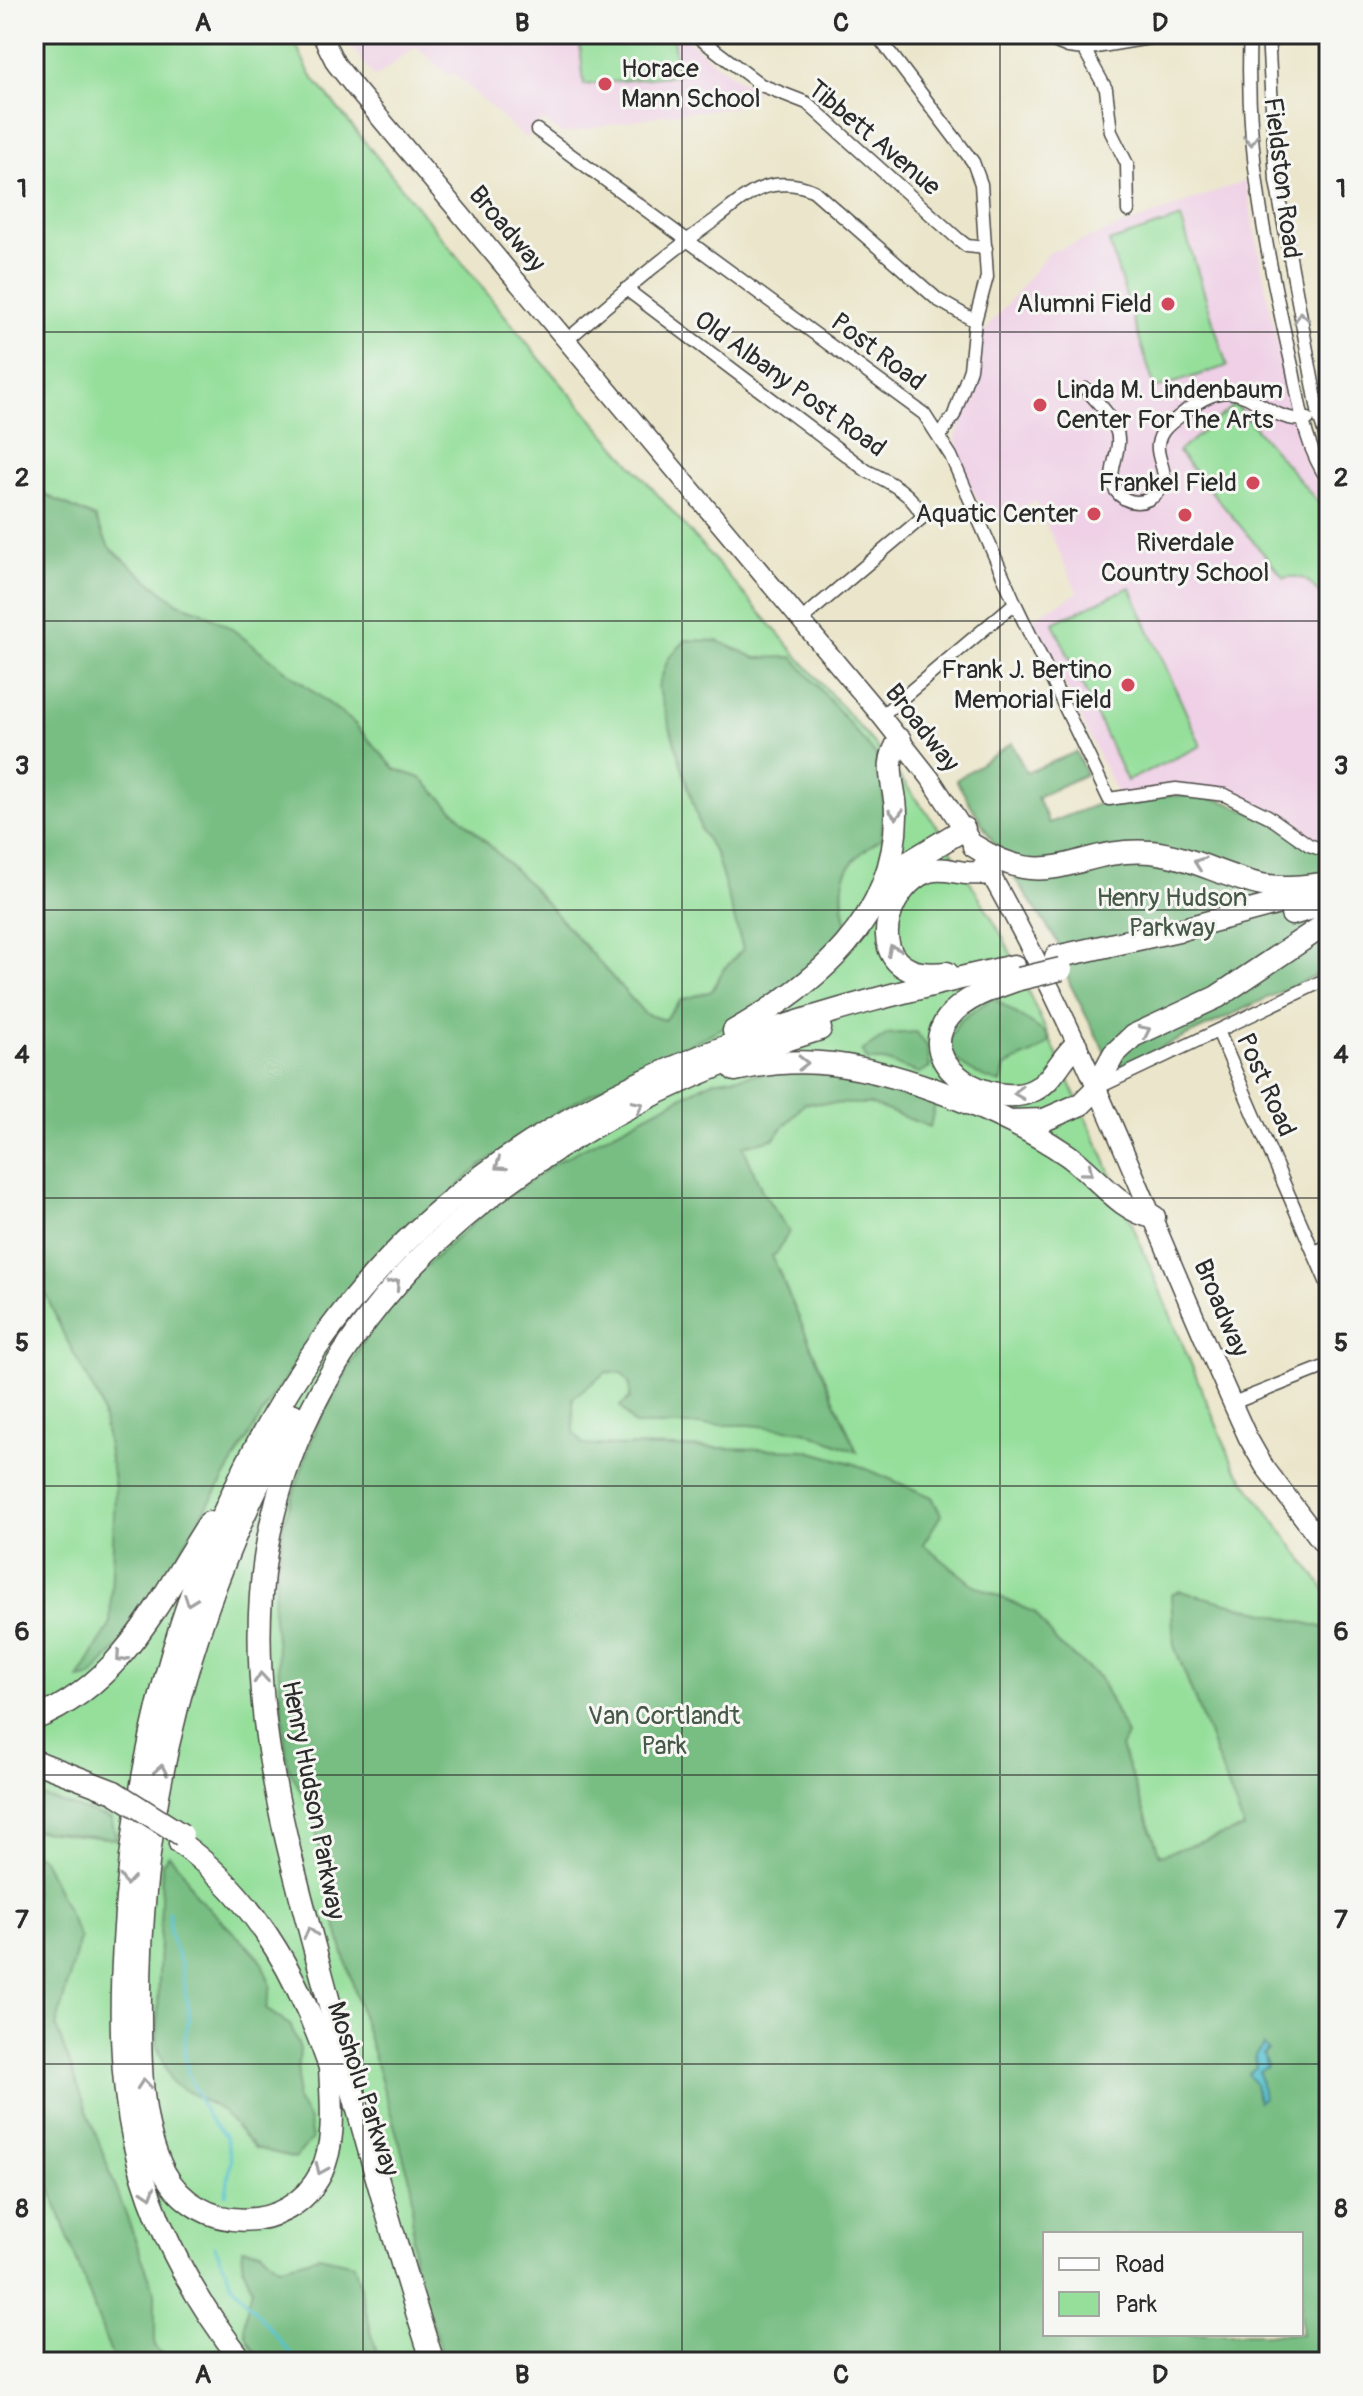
<svg xmlns="http://www.w3.org/2000/svg" width="1363" height="2396" font-family="Pangolin,sans-serif">
<style>
.built{fill:#efd0e6}
.green{fill:#95df9b;stroke:#608563;stroke-width:2;fill-rule:evenodd}
.forest{fill:#78be83;stroke:#527457;stroke-width:2;fill-rule:evenodd}
.water{fill:#56c2cf;stroke:#40767d;stroke-width:2}
.lines{fill:none;stroke-linecap:round;stroke-linejoin:round}
.stream{stroke:#56c2cf;stroke-width:3}
.minor-casing{stroke:#484743;stroke-width:15}
.primary-casing{stroke:#484743;stroke-width:21}
.motorway-casing{stroke:#484743;stroke-width:25}
.minor{stroke:#fff;stroke-width:12}
.primary{stroke:#fff;stroke-width:18}
.motorway{stroke:#fff;stroke-width:22}
.motorway-bridge-casing{stroke:#484743;stroke-width:25;stroke-linecap:butt}
.motorway-bridge{stroke:#fff;stroke-width:22}
.oneway{stroke:#a0a0a0}
.grid{fill:none;stroke:#2b2b2b;stroke-width:2;stroke-opacity:0.55}
.poi-dot{fill:#d1495b;stroke:#f6f6f2;stroke-width:3}
.labels{text-anchor:middle;dominant-baseline:central;stroke-width:6;stroke-linejoin:round;paint-order:stroke}
.poi-label{font-size:26px;fill:#2b2b2b;stroke:#f6f6f2;text-anchor:end}
.street-label{font-size:26px;fill:#2b2b2b;stroke:#f6f6f2}
.park-label{font-size:26px;fill:#465847;stroke:#f6f6f2}
.neatline{fill:none;stroke:#2b2b2b;stroke-width:3}
.grid-label{font-size:26px;text-anchor:middle;font-weight:bold;fill:#2b2b2b}
</style>
<rect width="100%" height="100%" fill="#f6f6f2"/>
<filter id="ink" filterUnits="userSpaceOnUse"><feTurbulence type="fractalNoise" baseFrequency=".0125" numOctaves="2"/><feDisplacementMap in="SourceGraphic" scale="16" xChannelSelector="R" yChannelSelector="G"/><feConvolveMatrix kernelMatrix="1 2 1 2 8 2 1 2 1" color-interpolation-filters="sRGB"/></filter>
<filter id="wash" filterUnits="userSpaceOnUse"><feTurbulence type="fractalNoise" baseFrequency=".006" numOctaves="4" result="noise"/><feDisplacementMap in="SourceGraphic" scale="32" xChannelSelector="R" yChannelSelector="G"/><feGaussianBlur stdDeviation="1.8" result="paint"/><feColorMatrix in="noise" values="0 0 0 0 0 0 0 0 0 0 0 0 0 0 0 0 0 1.4 0 .05"/><feComposite in="paint" operator="in"/></filter>
<g filter="url(#wash)">
<rect width="100%" height="100%" fill="#ebe6cb"/>
<g class="built">
<path d="M342,34H681L713,62L757,91L732,108L666,114L562,134L543,121L535,125L526,139L453,73L449,76L416,46L375,78Z"/>
<path d="M1245,181L1286,389L1306,463L1329,506V847L1312,842L1230,795L1117,794L1033,618L1078,593L1035,501L989,523L956,457V438L967,406L979,338L1049,253Z"/>
</g>
<g class="green">
<path d="M34,34H291L310,74L540,359L875,745L937,826L1003,937L1103,1155L1234,1466L1329,1595V2362H34ZM1045,2234H1301V2334H1045Z"/>
<path d="M579,34H673L677,75L584,85Z"/>
<path d="M1181,218L1227,366L1155,389L1109,242Z"/>
<path d="M1235,404L1329,515V595H1321C1309,582 1303,573 1284,578L1178,452Z"/>
<path d="M1130,587L1201,746L1127,781L1053,623Z"/>
</g>
<g class="forest">
<path d="M41,493L95,518L109,547L144,577L178,603L201,611L232,629L353,722L395,769L421,778L532,887L645,1014L664,1020L681,1000L712,991L723,970L743,949L716,855L701,830L658,687L668,659L686,640L718,641L756,658L793,657L879,759L884,783L882,838C841,863 836,883 848,929L831,952L754,1012L581,1099L529,1130L473,1172L324,1319L270,1401L134,1629L91,1677L78,1679L110,1625L115,1487L100,1402L64,1335L34,1268V506Z"/>
<path d="M1012,743L1026,773L1076,752L1086,774L1037,797L1049,823L1101,803L1117,805L1148,796L1195,795L1223,801L1265,818L1329,855V969L1114,1070L1070,984L1057,941L1014,877L956,780Z"/>
<path d="M993,998L1047,1034L1049,1042C1037,1055 1019,1057 1005,1067L1001,1083C980,1078 956,1065 946,1046L959,1021Z"/>
<path d="M916,1032L927,1046L930,1068L919,1073L884,1061H868L862,1051L888,1034Z"/>
<path d="M785,1070L865,1079L936,1100L930,1127L870,1104L805,1103L773,1139L743,1146L762,1191L789,1231L778,1252L772,1256L857,1452L804,1431L750,1425H634L620,1406L630,1398V1384L622,1373L606,1372L573,1398L574,1432L584,1445L805,1450L855,1464L932,1497L941,1515L923,1544L972,1584L1035,1613L1058,1644L1099,1677L1127,1735L1121,1747L1160,1855L1244,1828L1174,1645L1171,1594L1180,1591L1329,1629V2362H445L413,2269L412,2186L341,1944L324,1878L314,1817L287,1764L273,1606L283,1524L317,1425L384,1304L484,1213L553,1164L712,1081ZM1045,2234H1301V2334H1045Z"/>
<path d="M34,1794L111,1819L117,1839L34,1830Z"/>
<path d="M34,1853L43,1859L80,1938L56,2027L155,2293V2347L171,2362H114L34,2145Z"/>
<path d="M169,1855L182,1869L196,1896L260,1958L271,1986L266,2009L291,2026L300,2049L296,2099L308,2118L312,2139L295,2158L255,2148L221,2110L172,2083L157,2046L162,1863Z"/>
<path d="M242,2248L261,2250L278,2267L319,2256L354,2264L379,2362H266C237,2340 244,2318 252,2288L244,2270Z"/>
</g>
<path class="water" d="M1264,2045L1268,2050L1263,2054L1267,2067L1259,2071L1263,2098L1258,2101L1255,2084L1248,2074L1256,2067L1255,2055Z"/>
<g class="lines">
<g class="stream">
<path d="M169,1912L170,1935L181,1964L189,2016L184,2043L187,2071L207,2116L226,2137L231,2160L226,2194"/>
<path d="M215,2246L231,2283L298,2362"/>
</g>
</g>
</g>
<g filter="url(#ink)">
<g class="lines">
<defs>
<g id="minor">
<path d="M694,34L761,85L807,103L958,239L967,246L986,248"/>
<path d="M876,34L973,162L981,184L987,277L975,321L970,369L954,415L940,436"/>
<path d="M1037,34L1068,47L1084,49L1106,89L1111,132L1127,164L1128,211"/>
<path d="M1250,34C1244,147 1267,256 1292,366C1300,405 1305,449 1329,481"/>
<path d="M1268,34L1276,181L1319,416L1329,447"/>
<path d="M1084,49L1173,34"/>
<path d="M537,130L924,414L951,456L1015,603L1109,799L1176,789L1225,795L1268,816L1309,845L1329,852"/>
<path d="M626,289L867,471C890,482 912,493 923,517L801,620"/>
<path d="M567,340C615,298 663,257 715,220C729,210 744,195 760,189C777,182 798,183 814,191L938,300L975,321"/>
<path d="M1086,389C1096,401 1111,415 1116,429C1126,453 1096,481 1125,499C1133,503 1141,503 1149,499C1157,495 1161,489 1164,480C1165,467 1156,456 1158,444C1160,430 1171,423 1181,415C1245,359 1257,425 1308,419"/>
<path d="M881,716L1015,603"/>
<path d="M1218,1031L1329,1288"/>
<path d="M1099,1087L1329,978"/>
<path d="M1314,1252L1329,1246"/>
<path d="M1233,1403L1329,1365"/>
</g>
<g id="primary">
<path d="M321,34L336,64L355,88L881,716L930,778L971,841"/>
<path d="M984,863C1090,1046 1160,1247 1248,1438L1264,1466L1329,1552"/>
</g>
<g id="motorway">
<path d="M974,846C1053,896 1074,846 1151,852C1190,856 1224,877 1262,885C1285,889 1306,886 1329,883"/>
<path d="M884,886L906,864L964,829"/>
<path d="M1292,914L1329,903"/>
<path d="M1056,957L1183,929L1309,895"/>
<path d="M947,973C935,974 921,975 910,970C866,951 892,882 929,871C943,867 953,872 966,873C975,874 983,872 991,875"/>
<path d="M1019,979C996,987 964,997 949,1017C910,1065 994,1111 1034,1090C1053,1081 1060,1059 1076,1045"/>
<path d="M734,1031C816,984 895,920 896,816C897,786 881,767 900,740"/>
<path d="M735,1070C766,1063 800,1060 832,1064C905,1073 1006,1113 1066,1154C1096,1174 1119,1211 1154,1217"/>
<path d="M1010,1121L1044,1120L1081,1104L1094,1091L1114,1054L1133,1036L1217,997L1329,922"/>
<path d="M294,1415C191,1601 137,1805 140,2018C140,2068 141,2128 164,2172C197,2235 289,2236 321,2173C337,2139 331,2101 330,2065"/>
<path d="M34,1719C122,1684 160,1599 209,1523"/>
<path d="M34,1761L114,1792"/>
<path d="M180,1843C261,1902 303,1987 334,2079"/>
<path d="M243,2362C192,2296 152,2224 134,2142C120,2076 120,2009 124,1943C137,1665 249,1351 478,1179C637,1060 823,1008 1014,966"/>
<path d="M433,2362C393,2240 359,2115 326,1991C292,1863 251,1729 261,1595C283,1296 556,1110 820,1029"/>
</g>
</defs>
<use href="#minor" class="minor-casing"/>
<use href="#primary" class="primary-casing"/>
<use href="#motorway" class="motorway-casing"/>
<use href="#minor" class="minor"/>
<use href="#primary" class="primary"/>
<use href="#motorway" class="motorway"/>
<defs>
<g id="motorway-bridge">
<path d="M1019,979L1061,969"/>
<path d="M114,1792L182,1835"/>
</g>
</defs>
<use href="#motorway-bridge" class="motorway-bridge-casing"/>
<use href="#motorway-bridge" class="motorway-bridge"/>
</g>
<defs><path id="oneway-chevron" d="M-2-3.5L2.5 0L-2 3.5" fill="none" stroke-width="1.6" stroke-linecap="round" stroke-linejoin="round" transform="scale(2)"/></defs>
<g class="oneway">
<use href="#oneway-chevron" transform="translate(1251 140) rotate(84)"/>
<use href="#oneway-chevron" transform="translate(1301 317) rotate(-100)"/>
<use href="#oneway-chevron" transform="translate(896 814) rotate(89)"/>
<use href="#oneway-chevron" transform="translate(1199 863) rotate(-160)"/>
<use href="#oneway-chevron" transform="translate(893 950) rotate(-116)"/>
<use href="#oneway-chevron" transform="translate(1145 1031) rotate(-26)"/>
<use href="#oneway-chevron" transform="translate(803 1063)"/>
<use href="#oneway-chevron" transform="translate(1019 1093) rotate(172)"/>
<use href="#oneway-chevron" transform="translate(638 1106) rotate(-27)"/>
<use href="#oneway-chevron" transform="translate(500 1165) rotate(146)"/>
<use href="#oneway-chevron" transform="translate(1088 1171) rotate(40)"/>
<use href="#oneway-chevron" transform="translate(395 1284) rotate(-47)"/>
<use href="#oneway-chevron" transform="translate(190 1600) rotate(110)"/>
<use href="#oneway-chevron" transform="translate(121 1657) rotate(131)"/>
<use href="#oneway-chevron" transform="translate(261 1678) rotate(-95)"/>
<use href="#oneway-chevron" transform="translate(161 1770) rotate(-80)"/>
<use href="#oneway-chevron" transform="translate(127 1880) rotate(95)"/>
<use href="#oneway-chevron" transform="translate(310 1933) rotate(-105)"/>
<use href="#oneway-chevron" transform="translate(144 2084) rotate(-95)"/>
<use href="#oneway-chevron" transform="translate(321 2169) rotate(114)"/>
<use href="#oneway-chevron" transform="translate(149 2193) rotate(72)"/>
</g>
</g>
<path class="grid" d="M363,34V2362M682,34V2362M1000,34V2362M34,332H1329M34,621H1329M34,910H1329M34,1198H1329M34,1486H1329M34,1775H1329M34,2064H1329"/>
<g class="poi-dot">
<circle cx="605" cy="84" r="8"/>
<circle cx="1168" cy="304" r="8"/>
<circle cx="1040" cy="405" r="8"/>
<circle cx="1253" cy="483" r="8"/>
<circle cx="1094" cy="514" r="8"/>
<circle cx="1185" cy="515" r="8"/>
<circle cx="1128" cy="685" r="8"/>
</g>
<g class="labels">
<g class="poi-label">
<text x="621" y="69" text-anchor="start">Horace<tspan x="621" dy="30">Mann School</tspan></text>
<text x="1152" y="304">Alumni Field</text>
<text x="1056" y="390" text-anchor="start">Linda M. Lindenbaum<tspan x="1056" dy="30">Center For The Arts</tspan></text>
<text x="1237" y="483">Frankel Field</text>
<text x="1078" y="514">Aquatic Center</text>
<text x="1185" y="543" text-anchor="middle">Riverdale<tspan x="1185" dy="30">Country School</tspan></text>
<text x="1112" y="670">Frank J. Bertino<tspan x="1112" dy="30">Memorial Field</tspan></text>
</g>
<g class="street-label">
<text transform="translate(874 138) rotate(40)">Tibbett Avenue</text>
<text transform="translate(1282 178) rotate(83)">Fieldston Road</text>
<text transform="translate(507 229) rotate(50)">Broadway</text>
<text transform="translate(878 352) rotate(37)">Post Road</text>
<text transform="translate(790 384) rotate(36)">Old Albany Post Road</text>
<text transform="translate(922 728) rotate(52)">Broadway</text>
<text transform="translate(1266 1085) rotate(66)">Post Road</text>
<text transform="translate(1221 1308) rotate(67)">Broadway</text>
<text transform="translate(313 1800) rotate(79)">Henry Hudson Parkway</text>
<text transform="translate(363 2089) rotate(72)">Mosholu Parkway</text>
</g>
<g class="park-label">
<text x="1172" y="898">Henry Hudson<tspan x="1172" dy="30">Parkway</tspan></text>
<text x="664" y="1716">Van Cortlandt<tspan x="664" dy="30">Park</tspan></text>
</g>
</g>
<rect width="1363" height="2396" fill="none" stroke="#f6f6f2" stroke-width="88"/>
<rect x="1043" y="2232" width="260" height="104" fill="#f6f6f2" stroke="#a5a5a2" stroke-width="2"/>
<rect x="1059" y="2258" width="40" height="12" fill="#ffffff" stroke="#a5a5a2" stroke-width="2"/>
<text x="1115" y="2272" font-size="24" fill="#2b2b2b">Road</text>
<rect x="1059" y="2292" width="40" height="24" fill="#95df9b" stroke="#a5a5a2" stroke-width="2"/>
<text x="1115" y="2312" font-size="24" fill="#2b2b2b">Park</text>
<rect x="44" y="44" width="1275" height="2308" class="neatline"/>
<g class="grid-label">
<text x="203" y="31">A</text>
<text x="522" y="31">B</text>
<text x="841" y="31">C</text>
<text x="1160" y="31">D</text>
<text x="22" y="197">1</text>
<text x="1341" y="197">1</text>
<text x="22" y="486">2</text>
<text x="1341" y="486">2</text>
<text x="22" y="774">3</text>
<text x="1341" y="774">3</text>
<text x="22" y="1063">4</text>
<text x="1341" y="1063">4</text>
<text x="22" y="1351">5</text>
<text x="1341" y="1351">5</text>
<text x="22" y="1640">6</text>
<text x="1341" y="1640">6</text>
<text x="22" y="1928">7</text>
<text x="1341" y="1928">7</text>
<text x="22" y="2217">8</text>
<text x="1341" y="2217">8</text>
<text x="203" y="2383">A</text>
<text x="522" y="2383">B</text>
<text x="841" y="2383">C</text>
<text x="1160" y="2383">D</text>
</g>
</svg>
